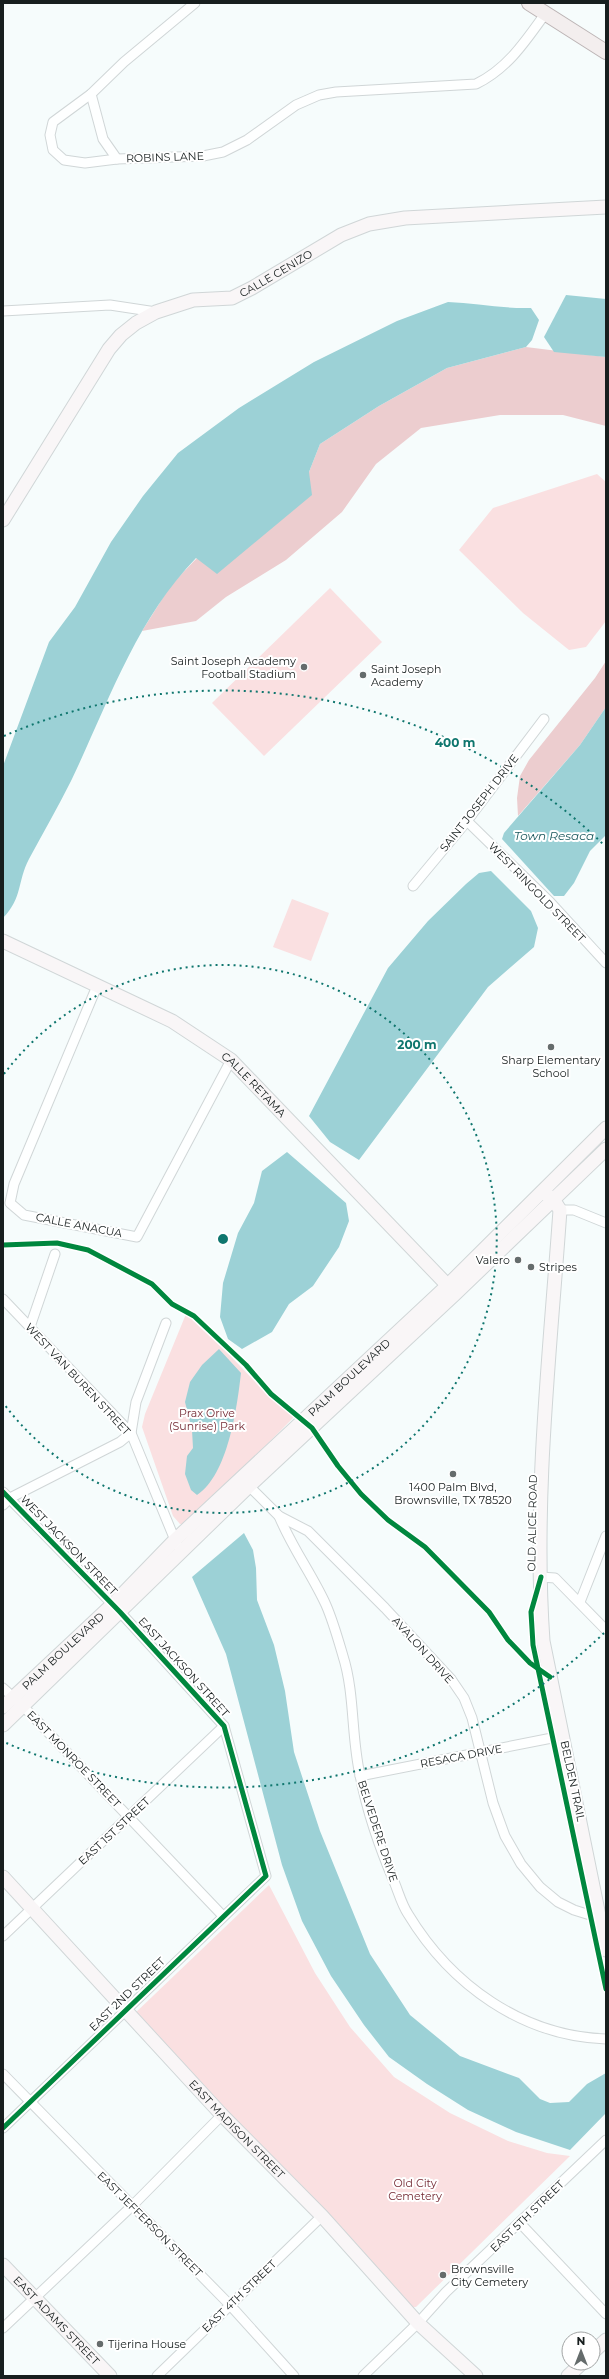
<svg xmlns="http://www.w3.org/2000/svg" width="609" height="2379" font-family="Montserrat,sans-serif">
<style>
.green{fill:#fae0e1}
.forest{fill:#eccdcf}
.water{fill:#9cd1d6}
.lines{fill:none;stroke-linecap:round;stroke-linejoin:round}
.street-casing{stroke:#d0d6d7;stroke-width:11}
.secondary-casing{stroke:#d0d6d7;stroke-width:15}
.primary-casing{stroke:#bcb4b5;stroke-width:16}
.street{stroke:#feffff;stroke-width:9}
.secondary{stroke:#f9f6f7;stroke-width:13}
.primary{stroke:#f3eeee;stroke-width:14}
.cycleway-casing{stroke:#fff;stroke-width:8}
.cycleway{stroke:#00873e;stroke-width:5}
.ring{fill:none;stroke:#0f766e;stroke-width:2;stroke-dasharray:2 4}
.poi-dot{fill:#656c6c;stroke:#fff;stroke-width:1.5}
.labels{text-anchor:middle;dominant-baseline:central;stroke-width:4;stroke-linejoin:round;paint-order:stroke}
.street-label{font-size:11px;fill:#171e1e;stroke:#fff}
.poi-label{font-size:11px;fill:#171e1e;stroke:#fff;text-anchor:start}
.park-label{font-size:11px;fill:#752b35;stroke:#fff}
.water-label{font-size:12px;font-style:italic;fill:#1b595e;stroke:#fff}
.centre{fill:#0f766e;stroke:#fff;stroke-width:2}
.ring-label{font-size:12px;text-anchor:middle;font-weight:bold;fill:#0f766e;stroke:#fff;stroke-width:4;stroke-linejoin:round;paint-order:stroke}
</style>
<rect width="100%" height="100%" fill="#f6fcfc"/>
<g class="green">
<path d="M597,474L606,482V621L586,647L569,650L523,613L459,550L493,508Z"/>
<path d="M330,588L382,642L264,756L212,703Z"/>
<path d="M292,899L329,913L311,961L273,947Z"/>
<path d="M186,1314L202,1326L263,1390L294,1417L188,1524H180L173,1516L142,1427L145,1414Z"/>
<path d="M269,1885L315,1973L350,2027L394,2077L450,2113L508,2141L547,2153L570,2156L416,2307H411L132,2016Z"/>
</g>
<g class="forest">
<path d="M526,347L606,357V426L563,415H500L421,428L376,464L342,512L286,560L226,597L196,621L142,631L171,585L197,558L309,472L320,444L379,406L447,368Z"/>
<path d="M606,661V707L580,745L518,816L517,798L520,776L529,760L595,678Z"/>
</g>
<g class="water">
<path d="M566,295L606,299V357L554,352L544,337Z"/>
<path d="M448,302C475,303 503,309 531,308L539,320L532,340L526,347L447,368L379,406L320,444L309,472L312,495L217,574L196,558C135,621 108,704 71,781C58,807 43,833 29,859C17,882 23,897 3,918V766L49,642L75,607L111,542L143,496L178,453L239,408L314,362L397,321Z"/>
<path d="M606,707V835L590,851L574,883L564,896H554L502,839L504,833L580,745Z"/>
<path d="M491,871L531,911L538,928L534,947L488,987L359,1160L330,1142L309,1116L388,968L428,921L466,884L479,873Z"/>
<path d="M287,1152L346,1203L349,1221L339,1247L313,1286L289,1304L272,1332L242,1349L228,1339L220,1317L223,1283L238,1233L254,1203L262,1171Z"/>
<path d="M219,1349L241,1373C237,1408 228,1475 197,1495L191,1490L185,1474L187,1456L193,1448L192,1430L185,1402L190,1382L202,1365Z"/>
<path d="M244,1533L253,1550L256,1568L257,1600L274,1645L285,1691L294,1752L320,1831L370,1954L410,2015L460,2056L519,2078L540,2099L550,2103L569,2102L587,2084L606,2073V2113L570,2150L516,2132L468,2110L427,2084L389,2057L364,2025L331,1976L302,1921L282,1865L226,1654L192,1577Z"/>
</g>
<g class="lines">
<defs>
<g id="street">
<path d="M195,3L124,62L91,94L53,122L50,135L53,150L64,160L85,163L117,159L203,156L223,152L247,140L296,105L319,95L336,92L476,84C507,69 525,42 545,14"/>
<path d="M91,94L103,139L117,159"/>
<path d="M3,311L110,305L156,312"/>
<path d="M467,821L550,902L606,963"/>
<path d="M413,886L467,821L544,719"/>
<path d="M97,986L14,1184L10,1203L24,1215L137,1237L231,1060"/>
<path d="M560,1210H574L606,1223"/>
<path d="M3,1299L131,1433L177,1545"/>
<path d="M30,1327L55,1254"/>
<path d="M249,1486L279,1516L308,1531L385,1608L451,1679L464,1698L472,1718L493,1803L505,1836L521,1864L540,1887L558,1902L574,1910L590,1915L598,1914"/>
<path d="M3,1492L120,1612L224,1726L266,1876L3,2128"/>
<path d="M3,1505L10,1498L120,1442L131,1433L136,1402L166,1323"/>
<path d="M279,1516C292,1548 312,1574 326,1605C333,1621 338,1639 343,1656C355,1694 351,1736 360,1775C367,1812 380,1849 395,1884C399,1894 402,1905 408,1914C451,1985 522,2036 606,2039"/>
<path d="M541,1577L555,1578L606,1630"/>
<path d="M580,1602L606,1536"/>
<path d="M3,1688L23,1706L223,1916"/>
<path d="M360,1776L562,1736"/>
<path d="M3,1936L224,1726"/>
<path d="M3,2074L230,2305L294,2376"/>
<path d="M520,2223L606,2314"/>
<path d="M3,2328L132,2206L222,2115"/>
<path d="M157,2376L322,2216"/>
<path d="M363,2376L418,2323L446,2292L606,2140"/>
</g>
<g id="secondary">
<path id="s1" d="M3,520L109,349L121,335L136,323L156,312L193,300L232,298L252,288L341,235L369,224L405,218L606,207"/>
<path id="s2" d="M3,941L172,1021L231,1060L453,1291"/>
<path d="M546,1194L553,1199L560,1210C550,1353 533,1498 543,1641L606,1950"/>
<path id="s3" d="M3,1707L113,1604L175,1540L447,1286L606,1128"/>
<path d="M3,1725L249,1486L455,1294L606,1149"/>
<path id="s4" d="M3,1877L222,2115L322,2216L418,2323L476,2376"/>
<path id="s5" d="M3,2265L110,2376"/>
<path d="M593,2352L606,2340"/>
<path d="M568,2376L582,2363"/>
</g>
<path id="primary" d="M529,3L606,52"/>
</defs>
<use href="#street" class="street-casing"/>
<use href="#secondary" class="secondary-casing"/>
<use href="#primary" class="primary-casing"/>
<use href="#street" class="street"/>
<use href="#secondary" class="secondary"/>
<use href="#primary" class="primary"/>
<defs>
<g id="cycleway">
<path d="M3,1245L57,1243L88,1250L152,1284L172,1304L194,1316L246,1365L271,1394L312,1428L338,1466L361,1494L388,1520L425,1547L489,1612L508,1640L530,1663L550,1677"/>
<path d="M3,1492L120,1612L224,1726L266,1876L3,2128"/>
<path d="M541,1577L531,1612L533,1645L606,1989"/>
</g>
</defs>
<use href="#cycleway" class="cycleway-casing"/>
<use href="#cycleway" class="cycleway"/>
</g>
<g class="ring">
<path d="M4 1074A274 274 0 1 1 4 1404"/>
<path d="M604 1633A548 548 0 0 1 4 1742M4 736A548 548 0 0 1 604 845"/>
</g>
<g class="poi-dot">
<circle cx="304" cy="667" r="4"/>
<circle cx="363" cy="675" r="4"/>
<circle cx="551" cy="1047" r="4"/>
<circle cx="518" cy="1260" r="4"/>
<circle cx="531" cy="1267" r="4"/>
<circle cx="453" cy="1474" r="4"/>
<circle cx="443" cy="2275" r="4"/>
<circle cx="100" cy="2344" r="4"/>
</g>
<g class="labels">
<g class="street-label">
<text transform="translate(165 157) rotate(-2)">ROBINS LANE</text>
<text stroke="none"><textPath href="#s1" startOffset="390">CALLE CENIZO</textPath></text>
<text transform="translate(479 803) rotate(-52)">SAINT JOSEPH DRIVE</text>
<text transform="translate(537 892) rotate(46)">WEST RINGOLD STREET</text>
<text stroke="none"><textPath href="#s2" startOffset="291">CALLE RETAMA</textPath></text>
<text transform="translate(79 1225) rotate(11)">CALLE ANACUA</text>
<text stroke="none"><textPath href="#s3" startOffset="478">PALM BOULEVARD</textPath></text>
<text transform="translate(78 1379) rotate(47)">WEST VAN BUREN STREET</text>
<text transform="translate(532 1523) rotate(-89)">OLD ALICE ROAD</text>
<text transform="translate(69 1545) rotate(46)">WEST JACKSON STREET</text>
<text transform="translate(423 1650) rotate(48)">AVALON DRIVE</text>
<text stroke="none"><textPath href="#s3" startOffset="82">PALM BOULEVARD</textPath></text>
<text transform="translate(184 1667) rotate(48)">EAST JACKSON STREET</text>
<text transform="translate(461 1756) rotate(-11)">RESACA DRIVE</text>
<text transform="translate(74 1759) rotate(46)">EAST MONROE STREET</text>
<text transform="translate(573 1781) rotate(78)">BELDEN TRAIL</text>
<text transform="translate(114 1831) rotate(-43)">EAST 1ST STREET</text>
<text transform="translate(378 1831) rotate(72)">BELVEDERE DRIVE</text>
<text transform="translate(127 1994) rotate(-44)">EAST 2ND STREET</text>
<text stroke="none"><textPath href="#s4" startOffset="344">EAST MADISON STREET</textPath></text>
<text transform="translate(527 2216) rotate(-44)">EAST 5TH STREET</text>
<text transform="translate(150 2224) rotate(45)">EAST JEFFERSON STREET</text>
<text transform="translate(239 2296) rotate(-44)">EAST 4TH STREET</text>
<text stroke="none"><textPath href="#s5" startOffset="77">EAST ADAMS STREET</textPath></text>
</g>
<g class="poi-label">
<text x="296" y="661" text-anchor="end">Saint Joseph Academy<tspan x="296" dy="13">Football Stadium</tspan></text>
<text x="371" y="669">Saint Joseph<tspan x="371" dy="13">Academy</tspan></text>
<text x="551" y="1060" text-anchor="middle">Sharp Elementary<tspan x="551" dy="13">School</tspan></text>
<text x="510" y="1260" text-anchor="end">Valero</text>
<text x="539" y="1267">Stripes</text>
<text x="453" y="1487" text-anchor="middle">1400 Palm Blvd,<tspan x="453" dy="13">Brownsville, TX 78520</tspan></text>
<text x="451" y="2269">Brownsville<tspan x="451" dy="13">City Cemetery</tspan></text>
<text x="108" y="2344">Tijerina House</text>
</g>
<g class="park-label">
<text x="207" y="1413">Prax Orive<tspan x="207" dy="13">(Sunrise) Park</tspan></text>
<text x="415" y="2183">Old City<tspan x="415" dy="13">Cemetery</tspan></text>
</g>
<g class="water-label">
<text x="554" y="835">Town Resaca</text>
</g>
</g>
<circle cx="223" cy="1239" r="6" class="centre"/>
<g class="ring-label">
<text x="455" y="747">400 m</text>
<text x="417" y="1049">200 m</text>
</g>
<rect width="609" height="2379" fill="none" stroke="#171e1e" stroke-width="8"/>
<g transform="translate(581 2351)"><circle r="19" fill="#ffffff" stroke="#a2a5a5"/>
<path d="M0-3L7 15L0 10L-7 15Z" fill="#656c6c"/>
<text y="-6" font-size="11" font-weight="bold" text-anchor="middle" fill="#171e1e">N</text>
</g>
</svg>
